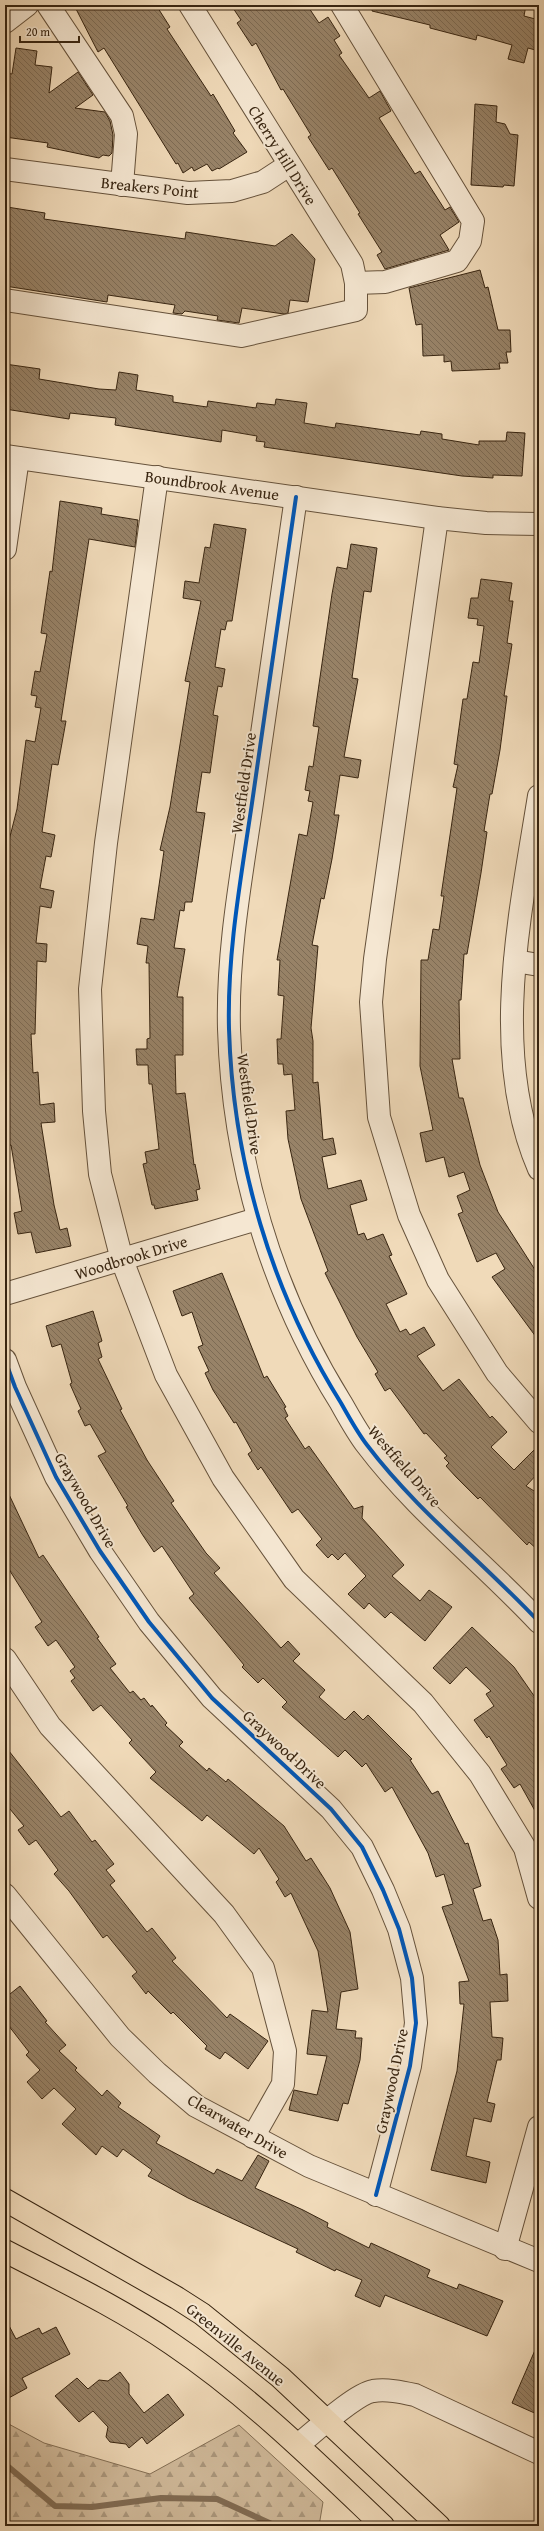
<svg xmlns="http://www.w3.org/2000/svg" width="544" height="2531" font-family="'Gentium Book Plus',serif">
<style>
.forest{fill:url(#forest-firs);stroke:#847056}
.lines{fill:none;stroke-linecap:round;stroke-linejoin:round}
.stream{stroke:#816c54;stroke-width:6}
.building{fill:url(#building-back-hatch);stroke:#382511}
.minor-casing{stroke:#66523b;stroke-width:24}
.major-casing{stroke:#382511;stroke-width:24}
.minor{stroke:#f5e7d2;stroke-width:22}
.major{stroke:#f0dab9;stroke-width:22}
.cycleway-casing{stroke:#f5e7d2;stroke-width:6}
.cycleway{stroke:#0057b8;stroke-width:4}
.labels{text-anchor:middle;dominant-baseline:central;stroke-width:4;stroke-linejoin:round;paint-order:stroke}
.street-label{font-size:16px;fill:#382511;stroke:#f5e7d2}
</style>
<defs>
<pattern id="forest-firs" width="22" height="20" patternUnits="userSpaceOnUse"><rect width="22" height="20" fill="#d1bb9c"/><path d="M5 1l3.5 6h-7zM16 11l3.5 6h-7z" fill="#ab987e"/></pattern>
<pattern id="building-back-hatch" width="6" height="6" patternUnits="userSpaceOnUse"><rect width="6" height="6" fill="#988368"/><path d="M-1 5l2 2M0 0l6 6M5-1l2 2" fill="none" stroke="#7d6b54"/></pattern>
</defs>
<rect width="100%" height="100%" fill="#f0dab9"/>
<filter id="stains"><feTurbulence type="fractalNoise" baseFrequency=".005" numOctaves="4"/><feColorMatrix values="0 0 0 0 .2 0 0 0 0 .09 0 0 0 0 .02 0 0 0 .5 -.17"/></filter>
<radialGradient id="worn" r=".72"><stop offset=".6" stop-color="#630" stop-opacity="0"/><stop offset="1" stop-color="#630" stop-opacity=".3"/></radialGradient>
<path class="forest" d="M5,2422L44,2443L150,2474L239,2425L323,2502L319,2526H5Z"/>
<g class="lines">
<path class="stream" d="M5,2464L55,2506L92,2507L161,2498L217,2499L276,2526"/>
</g>
<g class="building">
<path d="M74,5H156L170,27L167,29L211,96L213,94L235,131L233,133L247,152L219,169L218,168L212,171L207,164L194,171L192,167L183,173L178,163L176,164L104,48L98,52Z"/>
<path d="M231,5H307L319,23L328,17L340,36L334,40L342,53L339,55L369,98L380,91L391,111L379,118L415,174L420,171L445,210L450,207L459,222L440,235L449,250L385,269L377,255L382,252L358,214L360,213L332,168L329,170L308,137L311,135L283,89L281,90L256,43L252,46L237,23L241,20Z"/>
<path d="M373,5H526L524,16L539,20V51L528,48L524,63L508,59L512,45L477,35L476,40L430,28V25L372,11Z"/>
<path d="M16,48L37,51L35,65L52,67L49,93L78,72L93,95L75,108L105,112L110,121L113,135L112,153L109,156L103,155L99,158L47,147L48,143L5,137V73L12,74Z"/>
<path d="M475,104L497,106L496,122L505,124L510,134L518,135L514,186L504,185L503,187L471,185Z"/>
<path d="M7,207L45,213L44,219L185,239L186,232L275,246L292,234L315,259L308,302L290,300L288,313L284,314L242,308L239,323L217,320L218,316L185,311L182,314L173,313L175,305L108,295L107,302L5,286Z"/>
<path d="M480,270L485,288L488,287L498,330H510L511,352H506L508,363H499L500,369L452,371L451,361L444,362V355L423,356L422,324L416,325L409,288Z"/>
<path d="M5,364L40,369L39,379L99,389L116,390L119,372L138,375L136,390L173,396V402L207,407L208,401L256,408L257,403L275,405L276,399L307,403L304,423L335,428L336,423L420,435L421,431L442,434V439L479,445V441H506L507,432L525,433L522,476L493,475V478L462,476L264,447L265,442L256,441L257,436L222,430L221,442L115,425L116,418L70,413L69,419L5,409Z"/>
<path d="M60,501L102,508L101,514L138,520L135,547L89,539L61,721H66L58,765L52,764L42,832L55,835L51,857L46,856L40,888L54,891L51,908L40,906L36,943L47,944L46,962L37,961L35,1034H31L33,1073L38,1072L40,1105L54,1103L55,1122L41,1123L54,1205L60,1230L67,1228L71,1246L36,1253L31,1232L18,1234L14,1213L22,1211L11,1145L5,1146V932L10,902L5,901L8,866L5,856L17,809L26,740L35,742L41,708L35,707L37,696L31,695L35,671L40,672L47,634L41,633L50,571L52,572Z"/>
<path d="M214,524L246,529L232,621H227L225,630L221,629L215,667L225,669L222,687L218,686L213,715L218,716L210,773L202,772L196,812L205,813L192,902H185L184,911L180,910L174,948L185,949L177,997H183V1055H175L176,1094L185,1093L194,1165L195,1164L200,1189L196,1190L198,1200L155,1209L154,1205H152L143,1164L147,1163L145,1152L159,1149L152,1084H149L148,1065H137L136,1049H147V1039L150,1038L149,963H146L148,946L137,944L141,918L154,920L164,851L160,850L170,807L190,682L185,681L201,601L183,598L185,581L199,583L205,547L210,548Z"/>
<path d="M351,544L377,548L371,592L364,591L352,678L358,679L344,757L361,760L358,778L340,775L334,815H339L332,859L324,899L321,898L312,945L318,946L311,1028L313,1041V1083L318,1082L323,1140L333,1138L336,1154L322,1157L328,1189L361,1180L367,1200L350,1205L358,1235L364,1233L367,1240L383,1234L392,1255L389,1256L407,1294L386,1304L400,1332L406,1329L410,1335L424,1327L435,1345L417,1356L443,1391L459,1379L490,1418L492,1416L507,1432L491,1447L514,1470L539,1445V1472L526,1486L539,1494V1551L529,1542L527,1545L480,1497L478,1499L456,1477L446,1466L449,1463L444,1458L447,1456L426,1433L424,1434L390,1388L385,1391L375,1374L378,1372L357,1337L325,1273L328,1271L301,1199L288,1139L286,1111L295,1110L292,1074L284,1075L283,1064H278L277,1039H281L284,996L278,995L280,960H277L299,834L307,836L313,802L308,801L310,791L305,790L309,766L313,767L319,727L313,726L332,594L337,567L347,569Z"/>
<path d="M481,579L512,583L509,601H513L507,643L512,644L504,696H507L500,750L492,794H490L484,831L487,832L481,873L467,954H464L461,1000H459L460,1059H452L459,1098H463L480,1165L498,1212L539,1276V1341L492,1277L505,1269L496,1253L477,1262L458,1214L463,1212L457,1196L470,1190L464,1172L449,1177L444,1157L426,1162L420,1133L433,1130L420,1066L421,960H428L433,929L439,930L444,896H441L457,788L453,787L458,765L454,764L463,699H467L473,662L479,663L484,626L477,625L478,619L468,618L471,598H478Z"/>
<path d="M222,1273L264,1378L267,1376L286,1407L284,1408L288,1416L285,1418L305,1449L309,1446L354,1509L363,1506L362,1518L404,1565L392,1576L420,1601L429,1590L452,1607L425,1641L391,1612L385,1618L369,1603L364,1609L348,1594L366,1576L345,1553L338,1560L332,1554L328,1558L316,1545L322,1539L298,1509L292,1513L261,1467L258,1470L248,1454L252,1451L236,1422L234,1423L213,1390L205,1373L209,1371L198,1347L203,1345L192,1312L182,1316L173,1291Z"/>
<path d="M93,1311L102,1341L98,1343L102,1357L98,1359L122,1409L120,1410L147,1460L174,1501L171,1503L206,1553L220,1568L214,1573L281,1648L288,1641L300,1654L293,1661L325,1690L319,1697L345,1720L354,1711L363,1720L368,1715L412,1759L410,1760L432,1794L438,1791L465,1844L468,1843L481,1886L473,1889L483,1921L491,1919L498,1940L500,1975L507,1974L508,2001L490,2002L492,2037L503,2038L501,2060H497L487,2102L495,2104L491,2122L474,2118L466,2156L490,2162L486,2183L431,2170L457,2071L464,2004H460L459,1982L469,1981L442,1907L453,1904L444,1874L436,1877L428,1853L392,1787L385,1792L366,1763L362,1767L345,1750L338,1757L282,1707L287,1702L263,1678L258,1683L242,1667L244,1665L189,1598L194,1594L162,1546L154,1552L142,1534L126,1507L128,1506L98,1456L106,1452L90,1424L85,1426L78,1411L81,1409L70,1384L72,1383L61,1344L52,1347L46,1326Z"/>
<path d="M5,1486L39,1558L43,1555L68,1592L99,1637L97,1638L116,1664L110,1668L130,1693L133,1691L141,1700L144,1698L151,1707L152,1705L167,1723L165,1725L183,1742L179,1746L207,1771L209,1768L226,1782L228,1779L284,1826L306,1861L311,1858L330,1888L350,1932L358,1989L341,1992L336,2029L356,2031L355,2038H362L360,2060L348,2104L343,2103L338,2121L289,2110L294,2090L317,2095L327,2056L307,2054L312,2010L328,2012L318,1951L291,1893L285,1897L276,1882L279,1879L259,1848L254,1854L207,1815L202,1821L150,1778L156,1772L129,1743L132,1740L101,1705L93,1711L71,1681L75,1678L70,1671L75,1667L56,1640L48,1646L35,1627L42,1622L5,1563Z"/>
<path d="M472,1627L514,1667L539,1703V1818L520,1784L514,1788L501,1769L507,1765L489,1736L487,1738L474,1720L494,1706L486,1694L491,1691L466,1667L450,1684L433,1668Z"/>
<path d="M5,1746L61,1817L69,1811L92,1842L95,1840L114,1864L106,1870L115,1881L110,1885L147,1932L152,1928L176,1958L172,1961L227,2018L230,2014L268,2041L248,2069L225,2052L220,2059L205,2049L207,2046L173,2012L171,2014L148,1991L146,1994L132,1976L137,1972L107,1935L103,1938L69,1891L54,1874L58,1870L36,1840L29,1845L18,1830L24,1826L5,1803Z"/>
<path d="M20,1986L47,2021L45,2022L66,2045L59,2051L77,2068L75,2070L102,2096L107,2090L121,2103L118,2107L160,2136L156,2143L214,2174L217,2169L242,2181L258,2155L269,2161L255,2188L303,2210L328,2223L327,2227L369,2248L371,2243L430,2270L427,2277L457,2289L459,2284L503,2301L487,2336L385,2295L380,2307L355,2296L362,2280L336,2269L335,2271L296,2252L298,2249L188,2198L148,2176L152,2170L123,2149L117,2157L102,2146L96,2155L62,2124L76,2109L54,2088L42,2099L27,2082L40,2070L26,2055L29,2052L5,2021V1998Z"/>
<path d="M5,2318L16,2339L39,2328L42,2334L56,2327L70,2354L22,2378L27,2388L5,2400Z"/>
<path d="M539,2341V2415L512,2403Z"/>
<path d="M120,2372L129,2384V2394L144,2413L168,2394L184,2415L147,2444L142,2437L129,2448L126,2444L110,2442L106,2437L108,2427L93,2411L79,2422L55,2396L77,2378L88,2389L99,2380L108,2381Z"/>
</g>
<g class="lines">
<defs>
<g id="minor">
<path d="M48,5L122,116L126,134L122,185"/>
<path d="M342,5L473,221L470,241L457,261L385,282L356,283"/>
<path d="M5,22L27,5"/>
<path d="M5,169L188,193L232,191L263,182L289,165"/>
<path d="M5,300L241,336L356,310V283L352,264L190,5"/>
<path d="M5,456L437,518L486,523L539,524"/>
<path d="M157,477L106,843L90,989L94,1111L100,1174L122,1260L166,1375L223,1478L294,1579L423,1703L480,1774L525,1848L539,1898"/>
<path d="M296,497C281,599 267,701 252,803C241,878 227,953 229,1029C233,1162 271,1291 341,1403C349,1417 357,1432 367,1445C417,1511 483,1562 539,1622"/>
<path d="M437,518L375,959L371,1002L379,1117L409,1215L438,1280L497,1373L539,1422"/>
<path d="M5,549L18,458"/>
<path d="M539,796C520,915 489,1053 539,1169"/>
<path d="M515,961L539,965"/>
<path d="M5,1294L257,1219"/>
<path d="M5,1360L15,1387L56,1477L100,1551L149,1622L212,1698L331,1809L362,1847L383,1890L399,1929L412,1978L416,2023L410,2066L376,2195"/>
<path d="M5,1659L50,1726L224,1914L263,1968L285,2051L283,2084L253,2137"/>
<path d="M5,1895L120,2037L157,2073L196,2106L309,2166L539,2261"/>
<path d="M505,2249L539,2127"/>
<path d="M298,2445C313,2433 355,2394 373,2391C387,2389 401,2392 415,2395L539,2453"/>
</g>
<g id="major">
<path d="M5,2200L177,2298L202,2314L280,2377L439,2526"/>
<path d="M5,2251C61,2280 120,2308 172,2344C249,2396 316,2462 383,2526"/>
</g>
</defs>
<use href="#minor" class="minor-casing"/>
<use href="#major" class="major-casing"/>
<use href="#minor" class="minor"/>
<use href="#major" class="major"/>
<defs>
<g id="cycleway">
<path d="M296,497C281,599 267,701 252,803C241,878 227,953 229,1029C233,1162 271,1291 341,1403C349,1417 357,1432 367,1445C417,1511 483,1562 539,1622"/>
<path d="M5,1360L15,1387L56,1477L100,1551L149,1622L212,1698L331,1809L362,1847L383,1890L399,1929L412,1978L416,2023L410,2066L376,2195"/>
</g>
</defs>
<use href="#cycleway" class="cycleway-casing"/>
<use href="#cycleway" class="cycleway"/>
</g>
<g class="labels">
<g class="street-label">
<text transform="translate(283 155) rotate(58)">Cherry Hill Drive</text>
<text transform="translate(150 187) rotate(6)">Breakers Point</text>
<text transform="translate(212 485) rotate(8)">Boundbrook Avenue</text>
<text transform="translate(243 783) rotate(-82)">Westfield Drive</text>
<text transform="translate(250 1104) rotate(82)">Westfield Drive</text>
<text transform="translate(131 1257) rotate(-17)">Woodbrook Drive</text>
<text transform="translate(405 1466) rotate(49)">Westfield Drive</text>
<text transform="translate(86 1500) rotate(60)">Graywood Drive</text>
<text transform="translate(285 1749) rotate(43)">Graywood Drive</text>
<text transform="translate(391 2081) rotate(-78)">Graywood Drive</text>
<text transform="translate(238 2126) rotate(30)">Clearwater Drive</text>
<text transform="translate(236 2344) rotate(39)">Greenville Avenue</text>
</g>
</g>
<rect width="544" height="2531" fill="none" stroke="#f0dab9" stroke-width="20"/>
<rect x="6" y="6" width="532" height="2519" fill="none" stroke="#382511" stroke-width="2"/>
<rect x="10" y="10" width="524" height="2511" fill="none" stroke="#382511"/>
<path d="M20 36v6h59v-6" fill="none" stroke="#382511" stroke-width="2"/>
<text x="26" y="36" font-size="12" fill="#382511" stroke="#f5e7d2" stroke-width="3" paint-order="stroke">20 m</text>
<rect width="100%" height="100%" filter="url(#stains)"/>
<rect width="100%" height="100%" fill="url(#worn)"/>
</svg>
